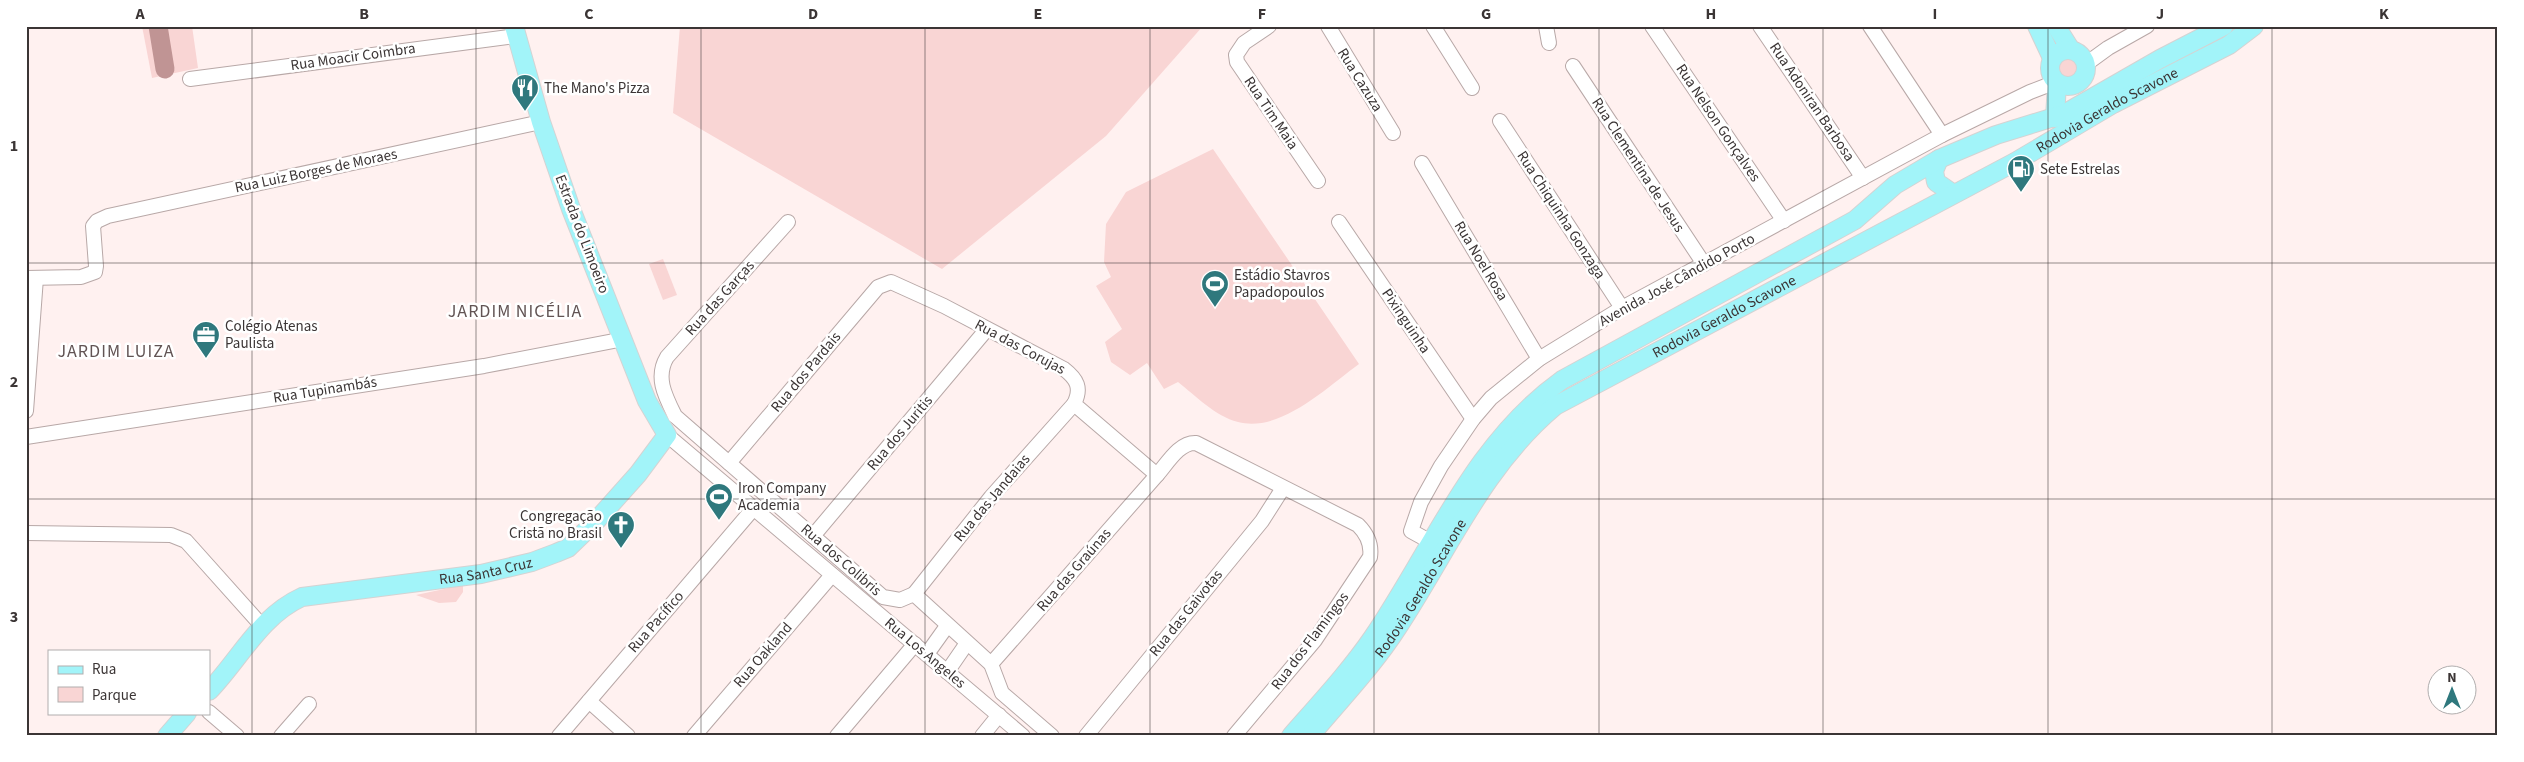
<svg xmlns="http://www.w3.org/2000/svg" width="2524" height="762" font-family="'Source Sans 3',sans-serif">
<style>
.green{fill:#f9d5d4}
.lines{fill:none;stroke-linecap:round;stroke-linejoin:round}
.river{stroke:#c09494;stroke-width:19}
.minor-casing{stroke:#b8a8a7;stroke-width:16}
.major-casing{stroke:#d4d3d3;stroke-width:20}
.minor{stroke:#fff;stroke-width:14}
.major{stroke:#a2f4f9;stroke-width:18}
.grid{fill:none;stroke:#3b3535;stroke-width:1;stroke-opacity:0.55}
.labels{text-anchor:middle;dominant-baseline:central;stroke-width:5;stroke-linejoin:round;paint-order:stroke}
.street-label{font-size:15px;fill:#3b3535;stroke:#fff}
.poi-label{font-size:15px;fill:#3b3535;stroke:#fff;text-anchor:start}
.quarter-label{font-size:18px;letter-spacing:1px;fill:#625454;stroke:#fff}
.neatline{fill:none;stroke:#3b3535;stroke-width:2}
.grid-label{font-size:16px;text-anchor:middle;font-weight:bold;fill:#3b3535}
</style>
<rect width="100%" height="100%" fill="#fff1f0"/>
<g class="green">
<path d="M142,26H192L198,68L152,78Z"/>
<path d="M680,26H1203L1106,136L942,269L673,113Z"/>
<circle cx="2067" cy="66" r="13"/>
<path d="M1213,149L1359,364C1327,387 1281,433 1238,422C1215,416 1196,396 1178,382L1164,389L1147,363L1130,375L1111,362L1105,342L1122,329L1096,286L1111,277L1104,262L1106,224L1126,192Z"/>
<path d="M663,259L677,295L663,300L649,264Z"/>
<path d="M463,585V592L456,602L439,603L416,595Z"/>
</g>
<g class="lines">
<path class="river" d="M158,26L165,69"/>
<defs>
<g id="minor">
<path d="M1269,26L1244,43L1236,55L1237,62L1318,181"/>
<path d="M1328,26L1393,133"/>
<path d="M1433,26L1472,88"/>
<path d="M1546,26L1549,43"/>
<path d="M1652,26L1784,221"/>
<path d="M1760,26L1863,178"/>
<path d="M1870,26L1942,135"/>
<path d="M2086,64L2108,48L2147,26"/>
<path d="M1573,66L1704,264"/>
<path d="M190,79L516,36"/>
<path d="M1500,121L1622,308"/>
<path d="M1422,163L1539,359"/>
<path d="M788,222L667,357C655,377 665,396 675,416L883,597L900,600L914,594L991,664L1002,693L1052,736"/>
<path d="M1339,222L1473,419"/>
<path d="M26,278L81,277L95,272L96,266L93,226L97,221L108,216L541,122"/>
<path d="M26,411L36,278"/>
<path d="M667,435L1023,736"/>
<path d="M26,437L484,366L624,339"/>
<path d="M729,463L878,287L891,282L944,306L1064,369C1077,379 1082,388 1074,404L1157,475C1167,464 1179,442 1196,443L1358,525C1367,534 1372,544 1370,557L1315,640L1234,736"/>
<path d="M26,533L171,535L186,541L262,626"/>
<path d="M813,536L987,329"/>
<path d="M1431,542L1411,531L1421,502L1441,466L1473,419L1491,398L1539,359L1622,308L1942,135L2030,92L2056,82"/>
<path d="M914,594L991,497L1074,404"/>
<path d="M927,654L947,626"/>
<path d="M991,664L1157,475"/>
<path d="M947,672L967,643"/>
<path d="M589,701L628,736"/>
<path d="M209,712L237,736"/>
<path d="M281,736L309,704"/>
<path d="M559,736L753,509"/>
<path d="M694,736L832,575"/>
<path d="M837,736L915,644"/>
<path d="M982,736L999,715"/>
<path d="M1086,736L1262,521L1283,488"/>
</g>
<g id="major">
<path d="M2037,26L2052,58"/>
<path d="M2056,26L2071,50"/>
<circle cx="2068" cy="68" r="18"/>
<path d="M2055,118L2057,83"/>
<path d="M1939,159L1934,171L1936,182L1952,193"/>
<path id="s1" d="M209,691C240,659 260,616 302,597L481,574L532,562L556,553L568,548L596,521L638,474L667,435L647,401L571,209L541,122L514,26"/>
<path d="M167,736L187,713"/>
<path d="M1291,736C1319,704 1349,672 1373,637C1433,549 1473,444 1562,380L1855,220L1895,185L1939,159L1996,135L2064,114L2160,59L2224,26"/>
<path id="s2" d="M1310,736C1340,700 1373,666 1398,627C1448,551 1484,465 1555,406L2015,162L2113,104L2229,45L2254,26"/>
</g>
</defs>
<use href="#minor" class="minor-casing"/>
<use href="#major" class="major-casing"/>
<use href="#minor" class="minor"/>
<use href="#major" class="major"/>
</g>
<path class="grid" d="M252,26V736M476,26V736M701,26V736M925,26V736M1150,26V736M1374,26V736M1599,26V736M1823,26V736M2048,26V736M2272,26V736M26,263H2498M26,499H2498"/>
<defs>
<symbol id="restaurant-pin" viewBox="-11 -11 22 30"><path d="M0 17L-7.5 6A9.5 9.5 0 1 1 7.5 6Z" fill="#2f787d" stroke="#fff"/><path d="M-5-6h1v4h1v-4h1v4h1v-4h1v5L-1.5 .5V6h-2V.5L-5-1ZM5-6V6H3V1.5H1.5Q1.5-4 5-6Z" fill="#fff"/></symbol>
<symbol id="fuel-pin" viewBox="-11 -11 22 30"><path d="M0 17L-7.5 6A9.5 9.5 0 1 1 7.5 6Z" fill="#2f787d" stroke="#fff"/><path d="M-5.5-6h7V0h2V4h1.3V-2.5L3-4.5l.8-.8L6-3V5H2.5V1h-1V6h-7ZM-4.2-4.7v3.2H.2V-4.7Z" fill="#fff"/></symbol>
<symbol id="stadium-pin" viewBox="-11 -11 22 30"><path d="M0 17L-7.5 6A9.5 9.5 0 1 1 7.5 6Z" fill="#2f787d" stroke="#fff"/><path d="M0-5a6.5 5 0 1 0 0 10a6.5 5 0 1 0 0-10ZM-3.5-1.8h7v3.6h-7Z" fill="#fff"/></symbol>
<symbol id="office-pin" viewBox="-11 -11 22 30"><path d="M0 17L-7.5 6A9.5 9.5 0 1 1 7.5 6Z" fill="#2f787d" stroke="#fff"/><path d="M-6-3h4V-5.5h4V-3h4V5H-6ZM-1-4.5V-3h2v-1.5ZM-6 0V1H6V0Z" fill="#fff"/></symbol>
<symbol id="church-pin" viewBox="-11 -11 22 30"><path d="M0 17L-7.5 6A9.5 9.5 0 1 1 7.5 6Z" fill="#2f787d" stroke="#fff"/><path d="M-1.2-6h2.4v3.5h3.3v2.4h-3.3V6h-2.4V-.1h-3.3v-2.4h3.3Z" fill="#fff"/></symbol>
</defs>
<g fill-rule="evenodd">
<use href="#restaurant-pin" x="509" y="72" width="32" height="43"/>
<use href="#fuel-pin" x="2005" y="153" width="32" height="43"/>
<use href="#stadium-pin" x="1199" y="268" width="32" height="43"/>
<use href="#office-pin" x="190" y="319" width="32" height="43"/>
<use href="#stadium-pin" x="703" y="481" width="32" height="43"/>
<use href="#church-pin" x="605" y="509" width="32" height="43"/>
</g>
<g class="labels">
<g class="street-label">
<text transform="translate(353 57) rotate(-8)">Rua Moacir Coimbra</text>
<text transform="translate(1360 80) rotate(58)">Rua Cazuza</text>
<text transform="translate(1812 102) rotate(56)">Rua Adoniran Barbosa</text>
<text stroke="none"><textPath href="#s2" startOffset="1039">Rodovia Geraldo Scavone</textPath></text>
<text transform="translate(1271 113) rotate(56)">Rua Tim Maia</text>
<text transform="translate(1718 123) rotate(56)">Rua Nelson Gonçalves</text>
<text transform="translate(1638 165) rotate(57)">Rua Clementina de Jesus</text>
<text transform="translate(316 171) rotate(-12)">Rua Luiz Borges de Moraes</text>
<text transform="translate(1561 215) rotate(57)">Rua Chiquinha Gonzaga</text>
<text transform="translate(582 234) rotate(69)">Estrada do Limoeiro</text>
<text transform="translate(1481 261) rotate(59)">Rua Noel Rosa</text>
<text transform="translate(1677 280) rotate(-29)">Avenida José Cândido Porto</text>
<text transform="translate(720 298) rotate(-48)">Rua das Garças</text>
<text stroke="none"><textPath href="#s2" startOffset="604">Rodovia Geraldo Scavone</textPath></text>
<text transform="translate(1406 321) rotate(56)">Pixinguinha</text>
<text transform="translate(1020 347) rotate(28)">Rua das Corujas</text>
<text transform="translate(806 372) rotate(-50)">Rua dos Pardais</text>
<text transform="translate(325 390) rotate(-9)">Rua Tupinambás</text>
<text transform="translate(900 433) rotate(-50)">Rua dos Juritis</text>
<text transform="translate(992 498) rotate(-50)">Rua das Jandaias</text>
<text transform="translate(841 560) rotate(41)">Rua dos Colibris</text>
<text stroke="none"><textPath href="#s1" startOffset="319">Rua Santa Cruz</textPath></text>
<text transform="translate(1074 570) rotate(-49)">Rua das Graúnas</text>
<text stroke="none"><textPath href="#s2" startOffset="185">Rodovia Geraldo Scavone</textPath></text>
<text transform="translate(1186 613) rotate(-51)">Rua das Gaivotas</text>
<text transform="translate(656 622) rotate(-49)">Rua Pacífico</text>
<text transform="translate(1310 641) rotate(-53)">Rua dos Flamingos</text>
<text transform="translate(925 653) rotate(40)">Rua Los Angeles</text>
<text transform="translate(763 655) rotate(-49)">Rua Oakland</text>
</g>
<g class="poi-label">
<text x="544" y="88">The Mano's Pizza</text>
<text x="2040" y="169">Sete Estrelas</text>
<text x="1234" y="275">Estádio Stavros<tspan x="1234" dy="17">Papadopoulos</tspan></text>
<text x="225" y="326">Colégio Atenas<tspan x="225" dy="17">Paulista</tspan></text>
<text x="738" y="488">Iron Company<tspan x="738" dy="17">Academia</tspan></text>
<text x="602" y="516" text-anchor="end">Congregação<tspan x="602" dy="17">Cristã no Brasil</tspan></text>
</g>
<g class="quarter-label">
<text x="515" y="311">JARDIM NICÉLIA</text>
<text x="116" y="351">JARDIM LUIZA</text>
</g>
</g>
<rect width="2524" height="762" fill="none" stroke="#ffffff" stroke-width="55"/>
<rect x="48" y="650" width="162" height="65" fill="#ffffff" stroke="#b1aeae"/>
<rect x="58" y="666" width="25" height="8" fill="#a2f4f9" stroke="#b1aeae"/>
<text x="92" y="674" font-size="15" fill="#3b3535">Rua</text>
<rect x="58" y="687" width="25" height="15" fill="#f9d5d4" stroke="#b1aeae"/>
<text x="92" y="700" font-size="15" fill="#3b3535">Parque</text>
<g transform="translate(2452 690)"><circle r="24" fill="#ffffff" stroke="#b1aeae"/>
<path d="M0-4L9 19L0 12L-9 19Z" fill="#2f787d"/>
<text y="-8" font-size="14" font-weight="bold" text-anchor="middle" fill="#3b3535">N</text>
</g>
<rect x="28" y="28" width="2468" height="706" class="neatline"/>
<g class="grid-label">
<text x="140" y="19">A</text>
<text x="364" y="19">B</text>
<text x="589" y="19">C</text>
<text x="813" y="19">D</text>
<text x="1038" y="19">E</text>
<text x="1262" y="19">F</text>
<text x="1486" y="19">G</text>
<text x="1711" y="19">H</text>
<text x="1935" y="19">I</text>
<text x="2160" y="19">J</text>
<text x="2384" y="19">K</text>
<text x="14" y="151">1</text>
<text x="14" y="387">2</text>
<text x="14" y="622">3</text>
</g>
</svg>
